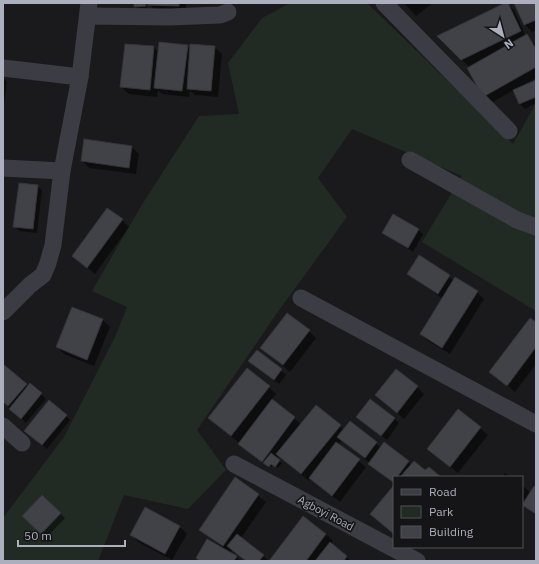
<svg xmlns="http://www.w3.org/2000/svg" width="539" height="564" font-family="'IBM Plex Sans',sans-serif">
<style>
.green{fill:#212b23}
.shadow{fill:#0007}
.building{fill:#414247;stroke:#343439}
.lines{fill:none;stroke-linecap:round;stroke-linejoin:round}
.street{stroke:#3c3d44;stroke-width:17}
.labels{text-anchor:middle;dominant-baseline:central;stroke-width:3.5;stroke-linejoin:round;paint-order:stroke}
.street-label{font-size:11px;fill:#acafbd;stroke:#151517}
</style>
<rect width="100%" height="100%" fill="#1a1a1c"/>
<path class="green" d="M290,3H367L513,144L536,103V311L422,242L462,176L352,129L318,178L347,217L275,316L197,430L226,470L188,509L124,495L98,561H3V518L64,437L115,337L127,307L92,291L141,206L199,116L239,114L228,63L262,18Z"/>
<g class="shadow">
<path d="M135,3H147V8L137,9Z"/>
<path d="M149,3H186V12H156Z"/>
<path d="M404,3H433L416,16Z"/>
<path d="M507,3L514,10L526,36L536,45V78L523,85L524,86L536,81V103L525,109L520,104L514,90L491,103L484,96L470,68L439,36Z"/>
<path d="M515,3H536V30L532,32L525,25Z"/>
<path d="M126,45L154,47L159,53L187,46L191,50L214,47L222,54L218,97L195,95L190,91L189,97L162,94L158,90L157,97L129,94L121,87Z"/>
<path d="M3,78L7,82L3,112Z"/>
<path d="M132,147L139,154L136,174L89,168L82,160Z"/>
<path d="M37,186L42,190L37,233L19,231L15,226Z"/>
<path d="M394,215L419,230L423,234L413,252L384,232Z"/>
<path d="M122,220L129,227L95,274L73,256Z"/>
<path d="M419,257L454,281L477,292L484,299L450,354L428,341L421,334L443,299L408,274Z"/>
<path d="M73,308L103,320L110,327L94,366L64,354L57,347Z"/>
<path d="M536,324V364L515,392L491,372Z"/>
<path d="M309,331L316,338L290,372L261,348Z"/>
<path d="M257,351L286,375L279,384L249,361Z"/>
<path d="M3,366L28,387L30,384L46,399L26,423L3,402Z"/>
<path d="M269,387L276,394L271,400L301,424L316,406L344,430L350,423L381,448L412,465L440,477H394V483L342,440L338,444L366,467L340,502L310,479L309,481L279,456L277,459L282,463L278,468L274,465L269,468L209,418Z"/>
<path d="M417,387L424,394L404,419L376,395Z"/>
<path d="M458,410L488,435L458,473L428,449Z"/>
<path d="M66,416L70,420L47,449L30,435Z"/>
<path d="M394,418L399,423L387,440L362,422Z"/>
<path d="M505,473L510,477H502Z"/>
<path d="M236,479L266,502L241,538L268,560L247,561L232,550L230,553L241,561H199L197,558L221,546L200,529Z"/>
<path d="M522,485L531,493L536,489V515L523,505L522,507Z"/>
<path d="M42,496L65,518L46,538L23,516Z"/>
<path d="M145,508L180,527L187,534L172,560L138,542L131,535Z"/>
<path d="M326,534L333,541L331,544L351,561H271Z"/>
</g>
<g class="building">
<path d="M134,3H146V6L134,7Z"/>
<path d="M148,3H179V6L148,5Z"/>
<path d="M505,3H508L521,31L461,60L437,36Z"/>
<path d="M514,3H536V20L524,25Z"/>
<path d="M527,34L536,49V67L483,97L467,68Z"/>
<path d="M159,42L188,45L182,91L154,88Z"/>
<path d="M125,44L154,46L150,90L120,87Z"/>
<path d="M190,44L215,46L211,91L187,89Z"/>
<path d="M536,80V97L519,104L513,90Z"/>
<path d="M84,139L132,146L129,168L81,161Z"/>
<path d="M19,183L38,185L33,229L13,227Z"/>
<path d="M107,208L123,219L87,268L72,256Z"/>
<path d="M393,214L419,229L408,248L382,233Z"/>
<path d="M419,255L450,275L438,294L407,274Z"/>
<path d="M455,277L478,291L442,348L420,334Z"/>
<path d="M72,307L103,319L87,360L56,347Z"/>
<path d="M287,313L310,330L283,365L260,348Z"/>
<path d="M530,318L536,322V347L507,386L489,372Z"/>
<path d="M257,350L282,369L274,380L248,361Z"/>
<path d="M3,364L27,384L8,406L3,402Z"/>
<path d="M247,368L270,386L231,436L208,418Z"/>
<path d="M396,369L418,386L397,413L375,395Z"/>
<path d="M30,383L42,393L21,419L9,409Z"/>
<path d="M272,399L295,417L262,462L238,444Z"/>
<path d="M370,399L395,418L381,436L356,417Z"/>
<path d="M49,400L67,415L42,445L24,431Z"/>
<path d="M316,405L341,425L301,474L276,454Z"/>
<path d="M458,409L481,427L450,467L427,449Z"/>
<path d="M350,421L377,442L365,458L337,437Z"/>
<path d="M336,442L360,459L332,496L309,478Z"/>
<path d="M384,442L409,461L397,477H394L393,482L368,464Z"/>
<path d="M271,453L280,460L275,467L271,464L269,467L263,463Z"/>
<path d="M414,461L425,470L429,467L441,477H400Z"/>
<path d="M235,477L259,494L223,546L199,530Z"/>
<path d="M394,485V534L370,514Z"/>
<path d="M534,486L536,488V514L522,505Z"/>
<path d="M42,495L61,513L41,534L22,516Z"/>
<path d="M145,507L180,526L165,554L130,535Z"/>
<path d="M303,516L326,534L306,561H269Z"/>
<path d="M237,534L264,555L259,561H246L227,546Z"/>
<path d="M207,539L237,556L234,561H200L196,558Z"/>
<path d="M330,542L347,556L344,561H315Z"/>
</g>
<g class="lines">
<g class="street">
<path d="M384,3L509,131"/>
<path d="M88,16L169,17L220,15L228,12"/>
<path d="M3,68L80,77"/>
<path d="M410,160L517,220L536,227"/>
<path d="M3,168L62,171"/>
<path d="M301,298L536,424"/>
<path d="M3,312L30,285L43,275L48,263L53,245L62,171L80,77L89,3"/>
<path d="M3,426L22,443"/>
<path d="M234,464L417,561"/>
</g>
</g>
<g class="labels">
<g class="street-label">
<text transform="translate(326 513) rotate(28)">Agboyi Road</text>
</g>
</g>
<rect width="539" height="564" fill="none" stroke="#acafbd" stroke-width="8"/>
<rect x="393" y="476" width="130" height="72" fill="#151517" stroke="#515359"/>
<rect x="401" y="489" width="20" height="6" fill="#3c3d44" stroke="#515359"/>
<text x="429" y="496" font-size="12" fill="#acafbd">Road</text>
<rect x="401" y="506" width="20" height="12" fill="#212b23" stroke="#515359"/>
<text x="429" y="516" font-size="12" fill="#acafbd">Park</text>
<rect x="401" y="526" width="20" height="12" fill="#414247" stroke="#515359"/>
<text x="429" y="536" font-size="12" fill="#acafbd">Building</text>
<g transform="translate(503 36) rotate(144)" stroke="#151517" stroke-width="3" paint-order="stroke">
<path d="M0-3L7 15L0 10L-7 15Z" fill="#acafbd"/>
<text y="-6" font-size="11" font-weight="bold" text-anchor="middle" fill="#acafbd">N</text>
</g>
<path d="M18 540v6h107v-6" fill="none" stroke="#acafbd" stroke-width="2"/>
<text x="24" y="540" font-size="12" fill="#acafbd" stroke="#151517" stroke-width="3" paint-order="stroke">50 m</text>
</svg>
